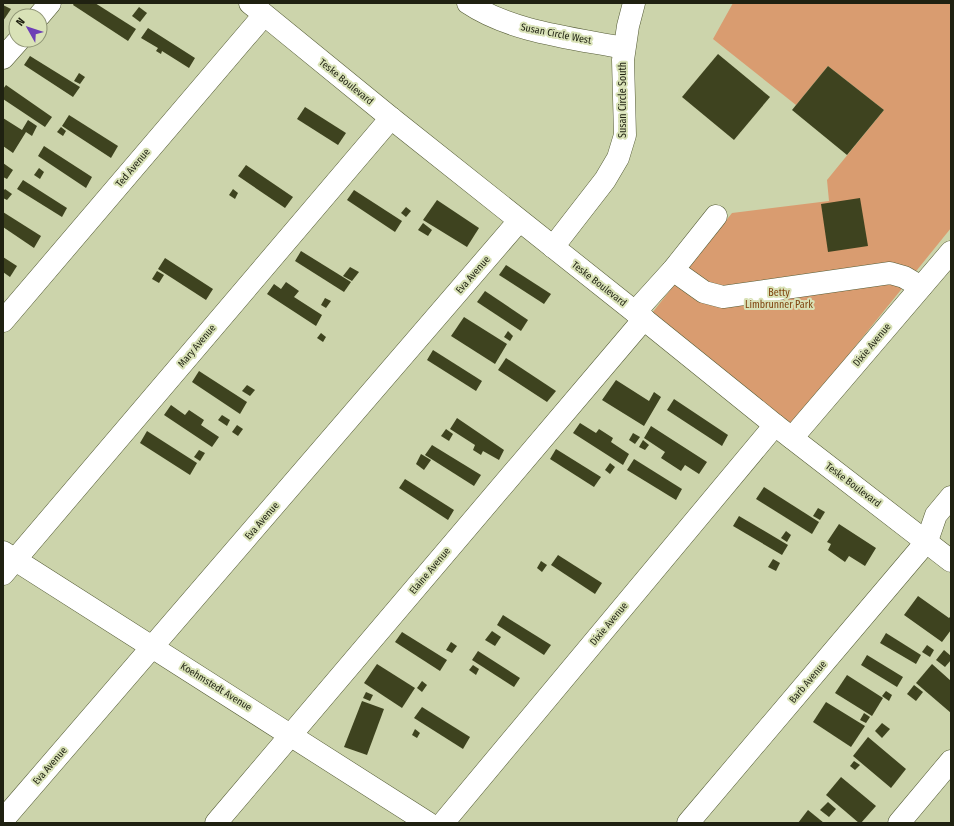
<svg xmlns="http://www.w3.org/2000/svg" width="954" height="826" font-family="'Fira Sans Condensed',sans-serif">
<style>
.green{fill:#d99c70}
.building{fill:#3e431f}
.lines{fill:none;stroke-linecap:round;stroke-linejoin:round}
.minor-casing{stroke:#555c36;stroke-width:23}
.minor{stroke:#fff;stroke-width:22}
.labels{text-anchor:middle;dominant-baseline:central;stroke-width:4;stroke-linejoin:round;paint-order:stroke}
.street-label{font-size:10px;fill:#1f2111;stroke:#d9e2b7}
.park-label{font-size:10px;fill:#7f440e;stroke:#d9e2b7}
</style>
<rect width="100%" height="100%" fill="#ccd4ab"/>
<path class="green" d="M733,3H951V228L790,427L652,313L732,213L829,201L827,180L884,110L828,66L796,105L713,39Z"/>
<g class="building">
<path d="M74,3H95L136,29L128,41L73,5Z"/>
<path d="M3,5L11,9L3,21Z"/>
<path d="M139,7L147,13L140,22L132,16Z"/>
<path d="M148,28L195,58L189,68L162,51L161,54L156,51L158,48L141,38Z"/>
<path d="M718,54L770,97L734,140L682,97Z"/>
<path d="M30,56L80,87L73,97L24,65Z"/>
<path d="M828,66L884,110L847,155L792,110Z"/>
<path d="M79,73L85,77L80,84L74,81Z"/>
<path d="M6,85L52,117L45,127L3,99V89Z"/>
<path d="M305,107L346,133L338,145L297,119Z"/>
<path d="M69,115L118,146L111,158L62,126Z"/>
<path d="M3,118L22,130L28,120L37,126L32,136L26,132L13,153L3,146Z"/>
<path d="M61,127L66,131L63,136L57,132Z"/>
<path d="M44,146L92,177L86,188L38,156Z"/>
<path d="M3,163L13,170L7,179L3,177Z"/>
<path d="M246,165L293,197L285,208L238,176Z"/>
<path d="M39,168L44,172L40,179L34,175Z"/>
<path d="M23,180L67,208L62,217L17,189Z"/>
<path d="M5,189L12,194L7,200L3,198V191Z"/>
<path d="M233,189L238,193L235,199L229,195Z"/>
<path d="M354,190L402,221L395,232L347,200Z"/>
<path d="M860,198L868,246L828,252L821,204Z"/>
<path d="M437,200L479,228L467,247L423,220Z"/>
<path d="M406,207L411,211L406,217L401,213Z"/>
<path d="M3,212L41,236L34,248L3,227Z"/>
<path d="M423,223L432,230L428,236L418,230Z"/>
<path d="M301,251L351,282L344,292L295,261Z"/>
<path d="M3,257L17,266L10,277L3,272Z"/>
<path d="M165,258L213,289L206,300L158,269Z"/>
<path d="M506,265L551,294L544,304L499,275Z"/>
<path d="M350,267L359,272L352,281L343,276Z"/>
<path d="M157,271L164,275L159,283L152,279Z"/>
<path d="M286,282L299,291L294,297L322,315L316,326L267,294L274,284L281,289Z"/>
<path d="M485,291L528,320L521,331L477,302Z"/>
<path d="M325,298L331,301L326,308L321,305Z"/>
<path d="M464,317L507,344L495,364L451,336Z"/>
<path d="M508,331L513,336L510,341L504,337Z"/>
<path d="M321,333L326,337L323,342L317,338Z"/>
<path d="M433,350L482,381L476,391L427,360Z"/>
<path d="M506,358L556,391L547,402L498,370Z"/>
<path d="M199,371L247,402L240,414L192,382Z"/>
<path d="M616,380L649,401L654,392L661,397L644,426L602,400Z"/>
<path d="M247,385L255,390L250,396L242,391Z"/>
<path d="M674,399L728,435L722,446L667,410Z"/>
<path d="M171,405L185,415L189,410L204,420L201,425L219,437L212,447L164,415Z"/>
<path d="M222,415L230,420L227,426L218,420Z"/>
<path d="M457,418L504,450L499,460L483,451L481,455L473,450L475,445L450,429Z"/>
<path d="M580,423L596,433L599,429L613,438L611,442L629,454L623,465L573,433Z"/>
<path d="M237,425L243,429L238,436L232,432Z"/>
<path d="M651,426L707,462L699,474L685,465L681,471L661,458L665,452L644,438Z"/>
<path d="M446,429L453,434L449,441L441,436Z"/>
<path d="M147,431L197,463L190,475L140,443Z"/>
<path d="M633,433L640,437L635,444L629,440Z"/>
<path d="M643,440L649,445L645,450L639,447Z"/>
<path d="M432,445L481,475L474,486L425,455Z"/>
<path d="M556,449L601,477L594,487L550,459Z"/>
<path d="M199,450L205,453L200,461L194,457Z"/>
<path d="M421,454L431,460L424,470L416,464Z"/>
<path d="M634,459L682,489L676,500L627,470Z"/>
<path d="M610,463L615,467L610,474L605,470Z"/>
<path d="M405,479L454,510L448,520L399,488Z"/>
<path d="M764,487L819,522L812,534L756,499Z"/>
<path d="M818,508L825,512L820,520L813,516Z"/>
<path d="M739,516L788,545L782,555L733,526Z"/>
<path d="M839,524L876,548L865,566L849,556L845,562L828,550L831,544L827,542Z"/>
<path d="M786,531L791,535L787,542L781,538Z"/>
<path d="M558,555L602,583L595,594L551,565Z"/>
<path d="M773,559L780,563L776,571L768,567Z"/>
<path d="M541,561L547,565L542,572L537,568Z"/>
<path d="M918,596L949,618L951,616V630L942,642L904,615Z"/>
<path d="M503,615L551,645L544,655L497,625Z"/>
<path d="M492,631L501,637L495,646L485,640Z"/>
<path d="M402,632L447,660L440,671L395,642Z"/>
<path d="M886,633L921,655L916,664L880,643Z"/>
<path d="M451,642L457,646L452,653L446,650Z"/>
<path d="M927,645L934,650L930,657L922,652Z"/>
<path d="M944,650L951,656V660L945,667L936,660Z"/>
<path d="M478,651L520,678L514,687L472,660Z"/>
<path d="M867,655L903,677L897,687L861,665Z"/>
<path d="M377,664L415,688L402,708L364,683Z"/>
<path d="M932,664L951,681V713L916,683Z"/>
<path d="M473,665L479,669L476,675L469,670Z"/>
<path d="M847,675L883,698L872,716L835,693Z"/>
<path d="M422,681L427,685L422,692L417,688Z"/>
<path d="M914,685L923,692L916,701L907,694Z"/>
<path d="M886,691L892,695L889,701L882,696Z"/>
<path d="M366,692L373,695L370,701L363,698Z"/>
<path d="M362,701L384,709L367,755L344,747Z"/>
<path d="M826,702L865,726L851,747L813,722Z"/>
<path d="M422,707L470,737L463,749L414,718Z"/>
<path d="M864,713L870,717L866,723L860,720Z"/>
<path d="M882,723L890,729L882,738L875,731Z"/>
<path d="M415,729L420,733L417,738L412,735Z"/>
<path d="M868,737L906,769L891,788L853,756Z"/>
<path d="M854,761L860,765L855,770L850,766Z"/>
<path d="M841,777L876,806L861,823H859L826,795Z"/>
<path d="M828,802L836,809L829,817L820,810Z"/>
<path d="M808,810L824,823H798Z"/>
</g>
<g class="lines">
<defs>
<g id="minor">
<path d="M250,3L391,118L635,312L775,425L951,561"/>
<path d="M468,3C511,32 573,38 624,48"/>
<path d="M39,16L50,3"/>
<path d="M3,58L19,40"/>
<path d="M553,247L605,180L618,158L625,135L623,60L628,26L634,3"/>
<path d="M673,270L716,216"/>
<path d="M635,312L673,270L704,292L723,297L890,273L904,277L921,287"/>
<path d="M3,321L264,15"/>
<path d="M792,438L951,252"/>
<path d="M3,552L428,823"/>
<path d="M3,574L391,118"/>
<path d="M3,820L519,221"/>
<path d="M216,823L644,319"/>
<path d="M443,823L775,425"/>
<path d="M688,823L927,541L936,515L951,497"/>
<path d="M899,823L951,761"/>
</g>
</defs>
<use href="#minor" class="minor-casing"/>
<use href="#minor" class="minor"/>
</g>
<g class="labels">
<g class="street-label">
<text transform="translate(556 34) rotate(11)">Susan Circle West</text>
<text transform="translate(346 82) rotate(39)">Teske Boulevard</text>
<text transform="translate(623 100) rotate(-90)">Susan Circle South</text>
<text transform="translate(133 168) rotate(-50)">Ted Avenue</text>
<text transform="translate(473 275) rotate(-49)">Eva Avenue</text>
<text transform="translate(599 284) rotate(38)">Teske Boulevard</text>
<text transform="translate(872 345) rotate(-50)">Dixie Avenue</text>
<text transform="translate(197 346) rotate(-50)">Mary Avenue</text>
<text transform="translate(853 485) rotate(37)">Teske Boulevard</text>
<text transform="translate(262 521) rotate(-49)">Eva Avenue</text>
<text transform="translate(430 571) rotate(-50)">Elaine Avenue</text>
<text transform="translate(609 624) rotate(-50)">Dixie Avenue</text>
<text transform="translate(808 682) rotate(-50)">Barb Avenue</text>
<text transform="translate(216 687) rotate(32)">Koehmstedt Avenue</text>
<text transform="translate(50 766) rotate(-49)">Eva Avenue</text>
</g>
<g class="park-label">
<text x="779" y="293">Betty<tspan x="779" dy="12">Limbrunner Park</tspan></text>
</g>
</g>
<rect width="954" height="826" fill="none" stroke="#1f2111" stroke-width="8"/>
<g transform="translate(28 28) rotate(309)"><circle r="19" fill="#d9e2b7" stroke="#8f9575"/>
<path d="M0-3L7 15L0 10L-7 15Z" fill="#6c3eb6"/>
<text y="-6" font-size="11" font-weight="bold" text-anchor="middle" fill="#1f2111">N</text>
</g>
</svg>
